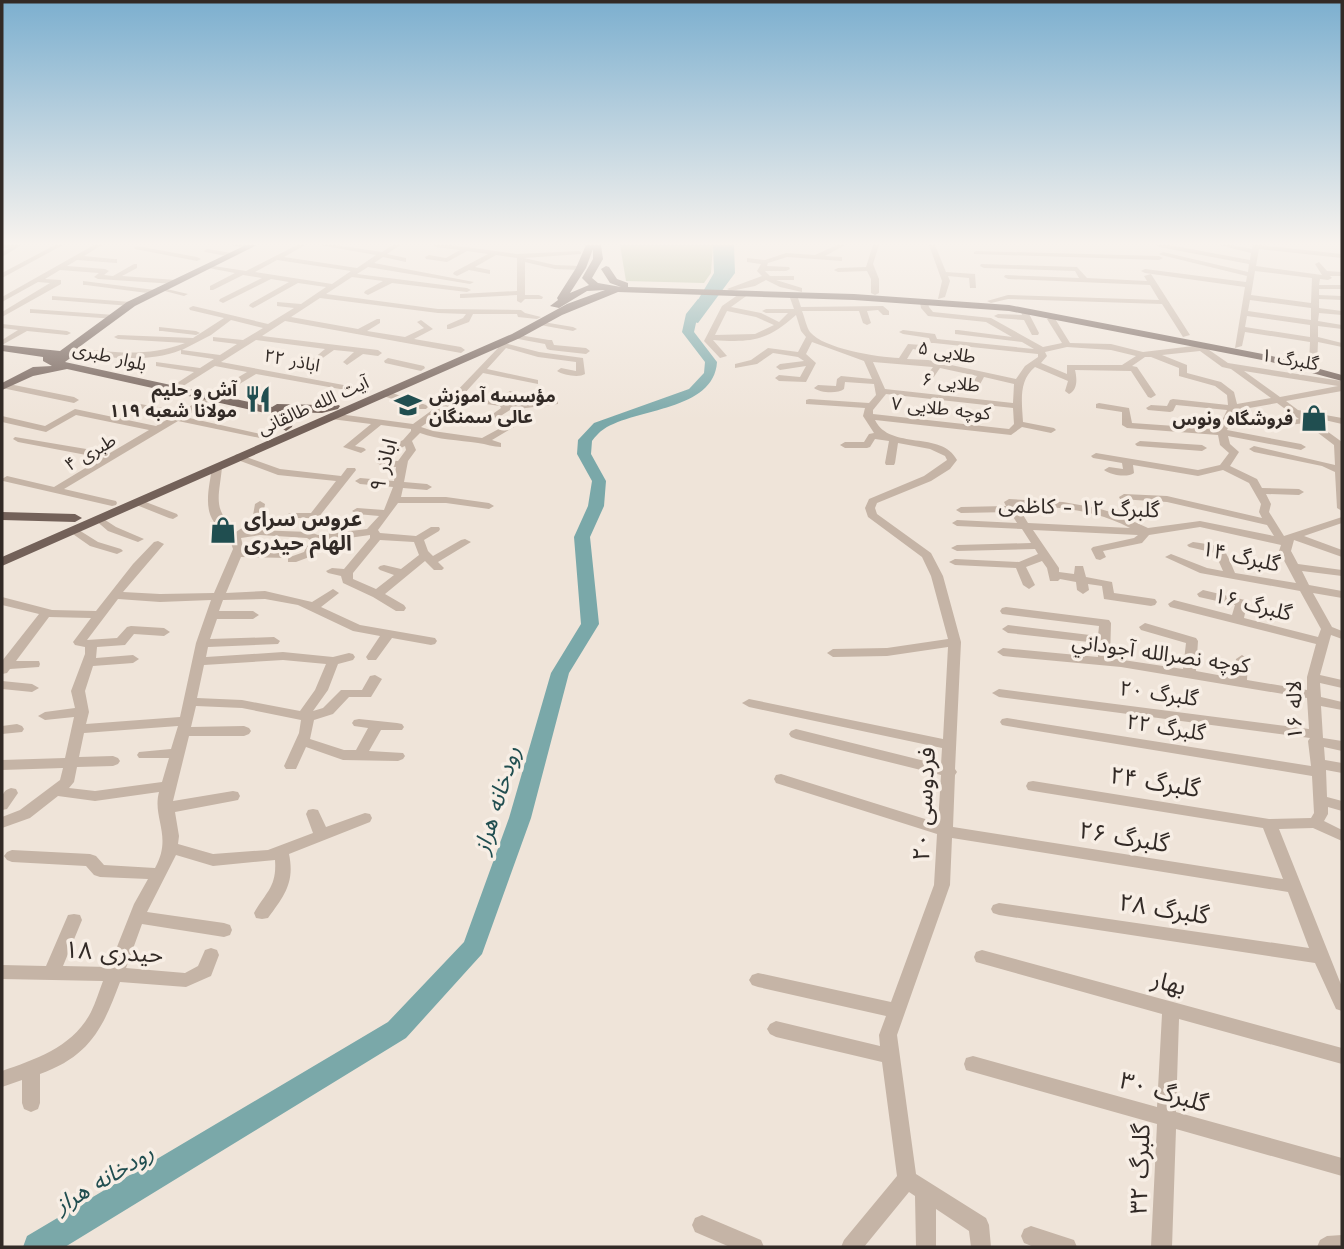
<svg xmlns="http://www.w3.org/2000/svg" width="1344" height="1249" font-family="'Work Sans','Noto Sans Arabic',sans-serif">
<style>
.green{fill:#b2bc9a}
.water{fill:#7aa8a9}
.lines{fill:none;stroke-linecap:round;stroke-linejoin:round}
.river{fill:#7aa8a9;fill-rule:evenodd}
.minor{fill:#c5b4a6;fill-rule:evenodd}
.major{fill:#736159;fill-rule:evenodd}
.labels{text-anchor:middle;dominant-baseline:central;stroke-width:7;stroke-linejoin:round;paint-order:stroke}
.far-street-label{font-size:18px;fill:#322a26;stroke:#f7eee5}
.far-poi-label{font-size:18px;font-weight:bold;fill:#322a26;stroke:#f7eee5;text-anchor:end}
.street-label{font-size:21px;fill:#322a26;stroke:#f7eee5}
.poi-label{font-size:21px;font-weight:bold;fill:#322a26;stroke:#f7eee5;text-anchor:start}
.water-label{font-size:23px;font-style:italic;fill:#204e50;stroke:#f7eee5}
.near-street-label{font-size:24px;fill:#322a26;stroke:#f7eee5}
</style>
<rect width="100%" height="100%" fill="#efe4d9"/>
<path class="green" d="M620,245H713L711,273L704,283L626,281Z"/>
<path class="water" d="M713,245H734L735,273L698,323L686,320L714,273Z"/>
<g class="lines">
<path class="river" d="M698,299L707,301L698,314L694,332L717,362C714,411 636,408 604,429C599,432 595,437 592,441L591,454L606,481L604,506L590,537L599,624L569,673L531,818L482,954L406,1038L65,1247H23L27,1236L388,1022L464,942L509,818L551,673L581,624L574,537L588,506L592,481L577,454L578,440L594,423L689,389L704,373L705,362L682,332L686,314Z"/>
<g class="minor">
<path d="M2,245H20V246L2,257V252L9,248H2Z"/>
<path d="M55,245H63L2,278V273Z"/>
<path d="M94,245H102L84,256L114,259H117V263L77,260L67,266L105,269L109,271L104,275L113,276L134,264H137V268L122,276L176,280L180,282L176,284L98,279L94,277L99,273L60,270L45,279L61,280V284L2,317V312L50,283L38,282L2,302V297Z"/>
<path d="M231,245H247L251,247L248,249Z"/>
<path d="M297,245H305L284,257L357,268L376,255L319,245H335L382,252L393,245H400L387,254L406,258V262L383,257L374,263L474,282L470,284L368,267L357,274L467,288L471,290L467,292L392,283L368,295L364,293L365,291L383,281L352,277L326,294L438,309L521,310L525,313L541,317L537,319L518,317L517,314H473L469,322L450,329H447V325L463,318L466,314L438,313L320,298L291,317L358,329L377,319H380V323L367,331L405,337L424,328L417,322L421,320L433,329L414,339L461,347L465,350L461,353L285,321L262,336L378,350L382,353L378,356L363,354L347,365L343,362L354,352L334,350L317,362L313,359L325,349L256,340L221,362L365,389L369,392L368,394L256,374L185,417L265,435V439L178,421L64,489L116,501L117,503L116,505L112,506L3,481L2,479L7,476L54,487L102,458L18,442L13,439L15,437L110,453L149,430L76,415L46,432L2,422V416L45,426L75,409L156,426L175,415L134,407V403L182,411L247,372L215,366L180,388L177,387V383L194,372L156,366V362L200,368L214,359L181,354V350C145,364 106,357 69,353L65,350L69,347C109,352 146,358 185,343L118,339L114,337L118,335L193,338L224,318L190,310L189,308L193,306L268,324L294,308L277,306V302L301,304L326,287L298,283L253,308L249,306L250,304L289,282L271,279L223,303L219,301L220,299L262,278L243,275L213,290H210V286L235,273L203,267L207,265L246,271ZM277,260L351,271L332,284L255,272ZM231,320L263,328L243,340L213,337V341L237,344L220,355L182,350L211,335Z"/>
<path d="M433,245H450L517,254L579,251L581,252V254L524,258L555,265L581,266L585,268L581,270L555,269L525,262V295H539L543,297L542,299H525L521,303L517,301V295L463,298H460V294L517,291V258L496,255L475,267L490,270V274L469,270L457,276L453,274L454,272L488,254L467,251L447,262L426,259L425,257L429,255L446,258L460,250L436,247Z"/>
<path d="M837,245H845L825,256L842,257V261L787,257L768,263L767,266L789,267L790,269L786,271H765L770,276H794V280H776L802,288V292L780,287L766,280L755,286L731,291L727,289L762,276L757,271L761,264L747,262V258L765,260L786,253L815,255Z"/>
<path d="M873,245H879L873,264L879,279V293L875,295L871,293V279L867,271L838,272L834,270L838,268L866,267Z"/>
<path d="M929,245H935L946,272L975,274L976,288H970L969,278L948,276L950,281L945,297L938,299L942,281Z"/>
<path d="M1156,245H1169L1250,260L1251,253L1219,245H1231L1252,249L1253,245H1259L1342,254V258L1259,249L1256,266L1322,275L1315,264L1319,262L1327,271L1342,272V276H1330L1332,278L1328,280L1320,279L1319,285H1342V289H1319V295L1342,296V300L1319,299V308L1342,311V315L1319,313L1318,321L1342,325V329L1318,326V337L1342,343V347L1318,342L1317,364L1313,367L1309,364L1310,342L1245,332L1242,346L1235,348L1245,287L1145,273L1141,271L1145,269L1246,282L1247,276L1161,255L1159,254L1163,252L1248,272L1249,264L1159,247ZM1255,271L1312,278L1311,303L1251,295ZM1250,300L1311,308V320L1248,311ZM1247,316L1310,325V337L1245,327Z"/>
<path d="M137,246L197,257L201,259L197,261L135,249L134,248Z"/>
<path d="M207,249L232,253L236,255L232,257L205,252L204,251Z"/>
<path d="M976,251L1159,256L1163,258L1159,260L974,254V252Z"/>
<path d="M981,264L1077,267L1087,278L1147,281L1144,276L1151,274L1190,335L1183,337L1162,304L1008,299L991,303L987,301L1008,295L1159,300L1150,285L1008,279L1004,277L1005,275L1079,278L1075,271L984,268L980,266Z"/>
<path d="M83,281L155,290L159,292L155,294L86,285H83Z"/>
<path d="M158,287L188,294L184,296L157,289Z"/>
<path d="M742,292L749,294L731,307L761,313L779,322L788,313H766L762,311L766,309H794L789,295L793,293L797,295L801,307L883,306L889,311V315H883L878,310L867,311L871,323L867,325L863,323L859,311H802C805,318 806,326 810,332C824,349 877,357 899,358L908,344L922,345L926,348L922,351L913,349L907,359L928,360L1016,379L1025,366L1038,357V354L934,343H931L929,338L903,334L899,332L903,330L935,334L937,339L1034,349L1022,342L955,334V330H958L1012,337L986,322L928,316L921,308L920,302L924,300H927L929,307L933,312L991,318L1043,347L1062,343L1047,319L1051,317H1054L1070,343L1111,344L1143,352L1202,345L1228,363L1342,381V391L1286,401L1298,410L1342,418V424L1307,416L1312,418L1313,421L1342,442V511L1337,508L1335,472L1322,466L1254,452L1249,449L1254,446L1335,465L1334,445L1305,423L1281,426V422L1299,419L1277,403L1238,410L1259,422L1257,424H1251L1234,415L1227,430L1301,444L1306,447L1301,450L1228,436L1230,444L1239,452L1230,466L1257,479L1262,488L1299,489L1304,492L1299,495L1266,494L1271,504L1269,512L1284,536L1342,517V523L1304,536L1342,550V557L1294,540L1291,551L1298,564L1342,570V576L1302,571L1309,585L1342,591V598L1313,593L1332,627L1342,631V639L1331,635L1320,675L1342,680V688L1320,683L1321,697L1342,702V710L1321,706L1323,738L1342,741V751L1324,747L1325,760L1342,763V773L1326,770L1327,797L1342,801V811L1328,807V814L1324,821L1342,830V841L1313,828L1279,829L1342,987V1011L1336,1009L1315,963L999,915L993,913L991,909L993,905L999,903L1309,948L1288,892L952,838L950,885L897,1035L916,1174L986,1218L989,1225L991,1247H971L969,1231L936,1209V1247H916L915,1196L909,1192L864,1247H841L844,1240L897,1176L882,1062L776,1037L770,1034L767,1029L770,1024L776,1021L880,1046L879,1035L886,1016L758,987L752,985L749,980L752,975L758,973L891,1002L934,885L937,834L776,783L774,779L776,775L781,774L938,823L941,775L796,739L791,737L789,734L791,731L796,729L941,765L942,748L749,707L742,703L749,699L943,739L948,647L887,656L833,657L827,653L833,649L887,648L948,639L931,576L922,557L868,517L865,508L869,499L924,476L947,460L945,456L930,449L898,443L895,463L894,465H886L885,463L889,441L875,439L870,447L867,448H845L840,445L845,442H864L869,434L874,433L863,416L865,408L806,404V400L809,399L869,403L876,395L874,384L845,382L844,389C838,394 820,393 814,388L818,385L836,386L837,379L841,376L872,379L864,361L812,342L806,354L816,363L806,382L779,381L775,378L779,375L800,377L806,366L780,370L776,367L780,364L804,361L798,357L773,353L757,364L735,368V364L751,360L768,348L798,352L806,337L801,331L796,315C767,341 751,343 713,340L727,356L720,358L704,341L722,306ZM727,311L756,317L774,325L755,334L715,335ZM1067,347L1111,350L1136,356L1122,365H1067V374L1041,363L1047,356L1045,352ZM1200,351L1222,367L1231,369L1271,398L1237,404L1234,392L1221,382L1187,373V365L1162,355ZM1145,357H1151L1179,368V376L1215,386L1227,395L1228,405L1173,399L1170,400L1167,406L1151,405L1146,408L1148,410L1170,412L1173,411L1176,405L1227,410L1218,429L1132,423L1129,408L1099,403L1096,404V408L1122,412V425L1127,428L1218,435L1220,445L1229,453L1220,465L1198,470L1096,453L1091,456L1093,458L1122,463L1123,469L1109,467L1104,470C1111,475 1127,478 1134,473L1133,465L1198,476L1223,470L1249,483L1261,504L1259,512L1262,518L1167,496L1124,494L1119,497L1120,499L1167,502L1267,525L1274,536L1200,521L1148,528L1117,514L1097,508L1063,502L1009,499L1004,502L1006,506L961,507L956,510L961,513L1010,512L1017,523L957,520L952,523L957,526L1022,529L1031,543L957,545L951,548L957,551L1035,549L1038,554L1019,562L955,559L949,562L955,565L1016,568L1023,585L1029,589L1035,585L1026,567L1042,561L1047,568L1050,581H1058L1060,579L1076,582L1077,590L1083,594L1089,590L1088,584L1102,586L1104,599L1151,606L1155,605L1157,602L1155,599L1114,593L1112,582L1086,577L1083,566H1075L1074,574L1059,572V568L1033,530L1138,535L1134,538L1093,547L1091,549L1096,559L1100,560L1106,557L1103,551L1142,543L1149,535L1200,527L1281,545L1279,551L1296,583L1235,573C1223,543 1224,547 1193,542L1187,545L1189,547L1215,553L1223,571L1207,568L1171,554L1165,557L1200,573L1300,591L1321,629L1318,637L1244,618L1247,603L1245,600L1203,590L1197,594L1199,597L1235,605L1232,615L1174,600L1168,604L1170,607L1316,644L1307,677V690L1247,680L1248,659L1242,655L1236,659L1234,678L1196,671L1198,641L1196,638L1145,623L1139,627L1141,630L1186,643L1183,669L1110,658L1111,623L1109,620L1006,607L1002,608L1000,611L1002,614L1099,626L1098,636L1008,625L1002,629L1008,633L1098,643V657L1003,648L997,652L1003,656L1121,667L1307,698L1309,729L999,689L992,693L999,697L1310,738L1308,741L1311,766L1007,718L1002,719L1000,722L1002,725L1007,726L1312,776L1314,813L1311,818L1269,819L1033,781L1028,782L1026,786L1028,790L1033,791L1263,828L1283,879L953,827L955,775L957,772L955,769L961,642L943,576L931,553L877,514L875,508L877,503L931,481L950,469L957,460C942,430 890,451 875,420L1011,435L1022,427L1051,433L1056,430L1054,428L1023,422C1022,402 1018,381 1035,367L1068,381L1065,391L1069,394C1078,390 1077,378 1075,370L1131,371L1148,397L1151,398L1156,395L1137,367L1132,366ZM873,362L933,367L924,379L928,382L931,381L940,368L977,376L971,386L975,389L978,388L984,377L1014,384L1013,403L885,389ZM1244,371L1338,386L1280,397ZM886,394L1013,408L1014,424L1009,429L873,414V410ZM1017,505C1055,507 1095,509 1130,528L1028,523Z"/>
<path d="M52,296L131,302L135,304L131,306L55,300H52Z"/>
<path d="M1020,308L1027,310L1039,333L1038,335H1032L1024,320L998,318L994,316L998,314L1022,315Z"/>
<path d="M30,309L115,315L119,317L115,319L33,313H30Z"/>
<path d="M537,321L573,327L577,329L573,331L540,325L536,323Z"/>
<path d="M2,324L67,331L71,333L67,335L27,331L2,345V340L18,330L2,328Z"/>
<path d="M159,327L196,331L200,333L196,335L162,331H159Z"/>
<path d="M513,334L549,340H552L554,345L586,348L590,351L586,354L550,350L547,349L545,344L513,338Z"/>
<path d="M496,341L539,352L583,358L585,374C579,378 563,375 557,371L561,368L576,371V362L538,357L506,348L487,369L538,380V384L483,373L463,395C484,398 506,405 526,403L507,396L505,394L510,391L533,398L535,402L555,399L558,400V404L510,410L491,422L486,419L501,408L500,406L458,400L446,409L462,413V417L440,413L421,427L433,431L482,438L506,425L509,424L514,427L492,440L501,443V447C494,447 486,444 478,443C459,440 438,440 420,433L412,441L416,450L408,461L404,482L427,484L432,487L427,490L403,488L401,497H446L489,503L494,506L489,509L446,503H398L378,530L380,533L416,536L431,527H439L440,529L439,531L424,540L428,551L433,556L461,540L465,539L471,542L438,562L444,568L442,570H434L425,561L385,594L404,605L406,608L404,611H396L373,597L343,583L341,576L328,573L326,571L332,568L344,569L370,538V535L320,542L312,556L296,562H288V558L241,557L226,593L265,591L312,602L333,589L339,593L321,607L360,625L435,638L437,641L435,644L431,645L392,638L376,660H368L366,657L380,636L353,631L298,605L265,599L223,600L219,611H253L259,615L253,619H217L210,639L274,637L280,641L278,644L208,647L206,657L283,652L333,657L349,653L353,654L355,657L353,660L338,664L328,690L313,711L323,708L341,690H362L370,676L375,675L382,679L371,697H349L333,714L314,720L310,739L344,750H356L368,728L354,726L352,723L354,720L359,719L397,723L402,724L404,727L402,730H381L369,751L403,753L405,756L403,759L398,761L343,760L306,747L296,769H286L284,766L299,733L301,720L242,708L196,706L191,727L244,726L249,728L251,731L249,734L244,736H189L173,801L233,791L238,792L240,796L238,800L233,801L175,812L179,836L178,844L213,854L268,850L313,833L306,814L308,810L313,809L318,810L326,827L365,813L370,814L372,818L370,822L289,854C295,883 284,896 268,918L262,919L256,918L254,913C266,892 277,887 275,860L213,866L176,855L147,912L224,923L230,925L232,930L230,935L224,937L142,924L126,968L185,973L198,966L205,950L211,948L217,950L219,955L211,976L186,987L120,982C103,1028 90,1056 40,1074V1103L38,1109L31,1112L24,1109L22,1103V1080L2,1087V1071C36,1059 73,1047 91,1012C96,1002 99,991 103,981L2,979V965L46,966L68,915L74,914L80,915L82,920L63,966L109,967L134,904L148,879L100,877L94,875L86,866L12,862L7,860L4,856L7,852L12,850L90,854L96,856L104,865L155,868C173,836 152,818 159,792L95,801L58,796L30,818L2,828V817L20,810L60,780L63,768L2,770V760L65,758L74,717L45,720L38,716L45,712L75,708L71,691L85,654V647L75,645L73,642L91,618L49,617L16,661H39L40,664L39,667L10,669L7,673L2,674V661L39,614L2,605V597L52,610L96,611L133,564L154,542L158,541L164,544L123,592L160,594L214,593L233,549C230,537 221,532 214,522C203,507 210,484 212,467L217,464L222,467C219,499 212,507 236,532L252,521L255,504L260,501L265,504L262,523L253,530L310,532L318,535L367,529L379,516L357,514L352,511L357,508L384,510L393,487L360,484L355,481L360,478L394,481L396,467L382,466L377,463L382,460L398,461L406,450L405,446L386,455L381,452L403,440L411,431V429L381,425L355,446L364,448L366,450L361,453L343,447L371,424L331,419L326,416L331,413L413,424L453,395L498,348L495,343ZM260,535L307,538L310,540L304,552L290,557V553L286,552L244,550L241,538ZM380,540L414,542L419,555L401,569L384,565L380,566L378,568L380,570L394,575L376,589L353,579V573ZM118,599L160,602L211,600L196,643L180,717L86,724L89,712L85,691L93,666L133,663L139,659L133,655L96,658L97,647L125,645L134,634L164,636L170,632L164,628L131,626L127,627L117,638L87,640ZM283,660L326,664L315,690L300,711L242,700L197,698L204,665ZM178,726L171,749L139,752L137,755L139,758H169L162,782L95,791L69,788L74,782L77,767L113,766L118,764L120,761L118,758L113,756L79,757L84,733Z"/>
<path d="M388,358L424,366L425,368L421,371L385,363L384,361Z"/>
<path d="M4,383L74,397L79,400L74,403L2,388V384Z"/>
<path d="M384,390L426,405L428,407L426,409H420L381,395L380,393Z"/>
<path d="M1140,441L1202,445L1207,448L1202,451L1137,446L1135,444Z"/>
<path d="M238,454L280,469L341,476L347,468H355L356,470L318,518H293L289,517L288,515L289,513H311L336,481L278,475L235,459V455Z"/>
<path d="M138,499L177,514L178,516L173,519L169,518L134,504L133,502Z"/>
<path d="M99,516L116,527L144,539L138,542L108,531L94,519Z"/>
<path d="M74,527L98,542L121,549L123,551L117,554L90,546L70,532L69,530Z"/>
<path d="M2,681L32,684L39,688L32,692L2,689Z"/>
<path d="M17,724L22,726L24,729L22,732L2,734V726Z"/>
<path d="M11,788L16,789L18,793L7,809L2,810C2,800 0,791 11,788Z"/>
<path d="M982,950L1342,1048V1064L1179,1019L1176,1112L1342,1158V1176L1176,1129L1172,1247H1151L1157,1124L973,1072L966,1070L964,1064L966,1058L973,1056L1157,1107L1162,1014L976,962L974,957L976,952Z"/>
<path d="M702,1215L761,1240L764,1247H730L695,1232L692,1225L695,1218Z"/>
<path d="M1031,1226L1074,1240L1077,1247H1034L1024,1243L1021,1236L1024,1229Z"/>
<path d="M1342,1235V1247H1317L1320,1240L1327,1236Z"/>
</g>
<g class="major">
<path d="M246,245H257L135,306L71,353L73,356L65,362L272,407L277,404L322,405L334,402L340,406L338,409L322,413L288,412L294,416L292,427L286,431L280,427L282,418L274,415L67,369L33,376L2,390V383L33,367L52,366L43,361V357L2,351V345L60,351L127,302Z"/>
<path d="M586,245H601L603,259L592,278L598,283L621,287L610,283L601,269L606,266L609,267L617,279L628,283V287L854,294L1009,305L1268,355L1342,375V381L1267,361L1009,311L854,300L618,292L562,315L520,338L2,566V557L512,334L567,304L605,290L587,291L559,308L550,306L558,300L557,298L576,268ZM593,249V259L582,278L589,285L570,293L586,268Z"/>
<path d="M2,512L75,514L82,518L75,522L2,520Z"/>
</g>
</g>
<linearGradient id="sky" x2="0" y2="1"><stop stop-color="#7cafcf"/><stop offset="0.58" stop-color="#f8f3ee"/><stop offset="1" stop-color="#f8f3ee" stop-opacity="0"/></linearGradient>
<rect width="1344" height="420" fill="url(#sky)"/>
<defs>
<symbol id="restaurant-bare" viewBox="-9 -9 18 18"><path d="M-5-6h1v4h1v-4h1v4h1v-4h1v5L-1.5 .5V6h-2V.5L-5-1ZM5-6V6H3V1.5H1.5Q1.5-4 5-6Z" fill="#204e50" stroke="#f7eee5" stroke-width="2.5" paint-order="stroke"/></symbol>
<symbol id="university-bare" viewBox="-9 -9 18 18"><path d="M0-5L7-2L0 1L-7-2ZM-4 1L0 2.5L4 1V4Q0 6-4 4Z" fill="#204e50" stroke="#f7eee5" stroke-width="2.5" paint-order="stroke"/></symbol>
<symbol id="shop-bare" viewBox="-9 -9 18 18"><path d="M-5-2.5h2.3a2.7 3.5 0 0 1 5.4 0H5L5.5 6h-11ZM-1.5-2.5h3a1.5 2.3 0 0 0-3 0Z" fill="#204e50" stroke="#f7eee5" stroke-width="2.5" paint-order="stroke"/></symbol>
</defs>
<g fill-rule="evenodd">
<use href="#restaurant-bare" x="239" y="380" width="38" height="38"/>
<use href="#university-bare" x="389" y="386" width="38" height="38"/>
<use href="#shop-bare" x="1295" y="399" width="38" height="38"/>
<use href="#shop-bare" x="204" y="511" width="38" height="38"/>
</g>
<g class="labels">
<g class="far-street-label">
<text transform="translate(947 352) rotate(10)">طلایی ۵</text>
<text transform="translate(110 356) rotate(13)">بلوار طبری</text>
<text transform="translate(1290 359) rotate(10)">گلبرگ ۱</text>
<text transform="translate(292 360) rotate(11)">اباذر ۲۲</text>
<text transform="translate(951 382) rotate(7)">طلایی ۶</text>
<text transform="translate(313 405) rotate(-24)">آیت الله طالقانی</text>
<text transform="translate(941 408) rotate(6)">کوچه طلایی ۷</text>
<text transform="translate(90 452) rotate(-30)">طبری ۴</text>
</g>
<g class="far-poi-label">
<text x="237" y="389">آش و حلیم<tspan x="237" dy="21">مولانا شعبه ۱۱۹</tspan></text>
<text x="429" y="395" text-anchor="start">مؤسسه آموزش<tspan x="429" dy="21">عالی سمنگان</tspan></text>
<text x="1293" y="418">فروشگاه ونوس</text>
</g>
<g class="street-label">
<text transform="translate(383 465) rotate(-75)">اباذر ۹</text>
<text transform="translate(1079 507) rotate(2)">گلبرگ ۱۲ - کاظمی</text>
<text transform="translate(1241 556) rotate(12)">گلبرگ ۱۴</text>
<text transform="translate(1253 604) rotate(14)">گلبرگ ۱۶</text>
<text transform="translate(1161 653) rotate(8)">كوچه نصرالله آجوداني</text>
<text transform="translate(1159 693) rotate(8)">گلبرگ ۲۰</text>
<text transform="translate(1294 710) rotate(-91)">لاله ۱۶</text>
<text transform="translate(1166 727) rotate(9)">گلبرگ ۲۲</text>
</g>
<g class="poi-label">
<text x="244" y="518">عروس سرای<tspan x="244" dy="24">الهام حیدری</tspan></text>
</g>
<g class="water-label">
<text transform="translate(497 800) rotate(-73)">رودخانه هراز</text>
<text transform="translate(104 1179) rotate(-31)">رودخانه هراز</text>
</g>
<g class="near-street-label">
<text transform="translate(1155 782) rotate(9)">گلبرگ ۲۴</text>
<text transform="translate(924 804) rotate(-87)">فردوسی ۲۰</text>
<text transform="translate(1124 837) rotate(9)">گلبرگ ۲۶</text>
<text transform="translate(1164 909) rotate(9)">گلبرگ ۲۸</text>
<text transform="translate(114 952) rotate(3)">حیدری ۱۸</text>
<text transform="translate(1169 983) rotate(15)">بهار</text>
<text transform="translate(1164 1092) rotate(16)">گلبرگ ۳۰</text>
<text transform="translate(1140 1169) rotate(-88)">گلبرگ ۳۲</text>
</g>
</g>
<rect width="1344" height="1249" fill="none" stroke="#322a26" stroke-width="7"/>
</svg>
